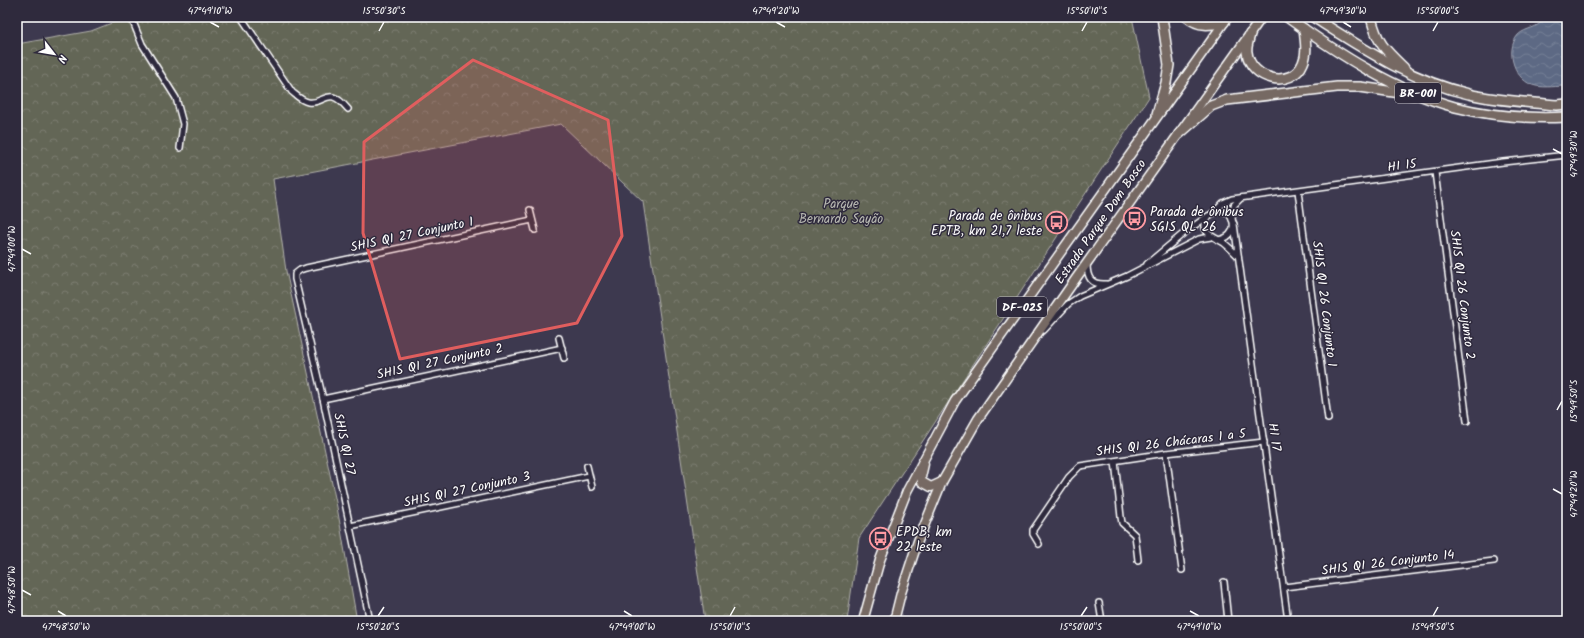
<svg xmlns="http://www.w3.org/2000/svg" width="1584" height="638" font-family="Kalam,sans-serif">
<style>
.forest{fill:url(#forest-crowns);stroke:#b2b2ab}
.water{fill:url(#water-waves);stroke:#9ea5b5}
.lines{fill:none;stroke-linecap:round;stroke-linejoin:round}
.street-casing{stroke:#fff;stroke-width:8}
.primary-casing{stroke:#fff;stroke-width:11}
.highway-casing{stroke:#fff;stroke-width:12}
.street{stroke:#2f2a3d;stroke-width:5}
.primary{stroke:#766964;stroke-width:8}
.highway{stroke:#766964;stroke-width:9}
.marked{fill:#e05e5e;fill-opacity:0.2;stroke:#e05e5e;stroke-width:3;stroke-linejoin:round}
.ticks{fill:none;stroke:#fff;stroke-width:1.5}
.labels{text-anchor:middle;dominant-baseline:central;stroke-width:3;stroke-linejoin:round;paint-order:stroke}
.shield{fill:#2f2a3d;stroke:#c1bfc5;stroke-width:1}
.shield-label{font-size:12px;font-weight:bold;fill:#fff}
.street-label{font-size:13px;fill:#fff;stroke:#2f2a3d}
.park-label{font-size:13px;fill:#b9bab3;stroke:#2f2a3d}
.poi-label{font-size:13px;fill:#fff;stroke:#2f2a3d;text-anchor:start}
.neatline{fill:none;stroke:#fff;stroke-width:1.5}
.ticks-label{font-size:10px;text-anchor:middle;fill:#fff}
</style>
<defs>
<pattern id="forest-crowns" width="20" height="18" patternUnits="userSpaceOnUse"><rect width="20" height="18" fill="#646657"/><path d="M2 6a3 3 0 1 1 6 0M12 15a3 3 0 1 1 6 0" fill="none" stroke="#7b7d70"/></pattern>
<pattern id="water-waves" width="16" height="10" patternUnits="userSpaceOnUse"><rect width="16" height="10" fill="#5d6984"/><path d="M0 5q4-4 8 0t8 0" fill="none" stroke="#758096"/></pattern>
</defs>
<rect width="100%" height="100%" fill="#3d394f"/>
<filter id="ink" filterUnits="userSpaceOnUse"><feTurbulence type="fractalNoise" baseFrequency=".025" numOctaves="2"/><feDisplacementMap in="SourceGraphic" scale="8" xChannelSelector="R" yChannelSelector="G"/><feConvolveMatrix kernelMatrix="1 2 1 2 8 2 1 2 1" color-interpolation-filters="sRGB"/></filter>
<g filter="url(#ink)">
<path class="forest" d="M127,17H1132L1149,97L859,538L847,621H705L643,202L561,124L273,179L286,271L337,507L357,621H17V44L91,31Z"/>
<path class="water" d="M1546,17H1567V86C1557,86 1546,88 1536,86C1515,82 1504,51 1518,35C1526,27 1537,30 1546,17Z"/>
<g class="lines">
<defs>
<g id="street">
<path d="M131,17L142,44L176,98L183,124L180,148"/>
<path d="M241,17L292,92C297,96 302,101 308,102C326,105 327,84 348,109"/>
<path d="M1435,172L1467,421"/>
<path d="M1298,191L1328,419"/>
<path d="M530,210L535,230"/>
<path d="M1215,212L1223,203L1232,199L1503,162L1567,155"/>
<path d="M1232,219L1234,205L1241,198"/>
<path d="M1234,224L1288,621"/>
<path d="M1218,240C1232,238 1238,226 1229,214L1220,211C1215,212 1210,213 1207,219C1199,233 1215,237 1224,243C1229,247 1234,252 1238,256"/>
<path d="M1087,264C1087,278 1091,285 1106,284"/>
<path d="M1147,264L1184,233L1208,216"/>
<path d="M1044,330L1068,304L1080,296L1127,276L1199,239L1211,237"/>
<path d="M559,338L564,358"/>
<path d="M323,399L562,348"/>
<path d="M1166,453L1182,570"/>
<path d="M1115,461L1121,517L1122,523L1135,535L1138,560"/>
<path d="M587,466L592,487"/>
<path d="M350,526L589,476"/>
<path d="M1039,544L1033,534V530L1069,477L1080,466L1166,453L1264,442"/>
<path d="M1224,582L1228,621"/>
<path d="M1284,587L1494,561"/>
<path d="M1099,603L1102,621"/>
<path d="M370,621L323,399L295,279V274L300,270L306,268L532,220"/>
</g>
<g id="primary">
<path d="M924,464L921,477L922,482L931,487L942,482"/>
<path d="M863,621L880,560L907,491L955,401L1228,17"/>
<path d="M894,621L901,593L918,541L942,482L978,419L1077,277L1262,17"/>
</g>
<g id="highway">
<path d="M1187,17C1199,27 1210,25 1224,22"/>
<path d="M1287,17C1337,53 1395,91 1455,107C1491,116 1530,119 1567,117"/>
<path d="M1313,17C1362,48 1411,81 1469,94C1497,101 1528,102 1557,105L1567,104"/>
<path d="M1371,17C1377,43 1385,50 1404,68"/>
<path d="M1250,34C1249,39 1246,47 1247,52C1250,80 1292,90 1303,63C1308,52 1305,40 1304,29"/>
<path d="M1157,114L1166,83L1169,65L1162,17"/>
<path d="M1179,134L1211,106L1227,100L1337,87H1360L1414,95"/>
</g>
</defs>
<use href="#street" class="street-casing"/>
<use href="#primary" class="primary-casing"/>
<use href="#highway" class="highway-casing"/>
<use href="#street" class="street"/>
<use href="#primary" class="primary"/>
<use href="#highway" class="highway"/>
</g>
</g>
<path class="marked" d="M473,60L608,120L622,236L577,323L400,359L363,233L364,142Z"/>
<path class="ticks" d="M210,22L219,27M776,22L785,27M1343,22L1351,27M379,31L384,22M1082,31L1087,22M1433,31L1438,22M1553,149L1562,154M22,249L31,254M1557,410L1562,401M1553,489L1562,494M22,590L31,595M58,611L66,616M624,611L632,616M1190,611L1199,616M378,616L384,607M730,616L735,607M1081,616L1087,607M1433,616L1438,607"/>
<defs>
<symbol id="bus-ring" viewBox="-11 -11 22 22"><circle r="9.5" fill="#2f2a3d" stroke="#ff9aa2" stroke-width="1.5"/><path d="M-5-6H5V4H4V6H2V4H-2V6H-4V4H-5ZM-3.5-4V0h7V-4ZM-3.5 1.2v1.5H-2V1.2ZM2 1.2v1.5H3.5V1.2Z" fill="#ff9aa2"/></symbol>
</defs>
<g fill-rule="evenodd">
<use href="#bus-ring" x="1122" y="206" width="25" height="25"/>
<use href="#bus-ring" x="1044" y="210" width="25" height="25"/>
<use href="#bus-ring" x="868" y="526" width="25" height="25"/>
</g>
<g class="labels">
<g class="shield">
<rect x="1395" y="83" width="46" height="20" rx="3"/>
<rect x="997" y="297" width="50" height="20" rx="3"/>
</g>
<g class="shield-label">
<text x="1418" y="93">BR-001</text>
<text x="1022" y="307">DF-025</text>
</g>
<g class="street-label">
<text transform="translate(1402 166) rotate(-8)">HI 15</text>
<text transform="translate(1101 222) rotate(-55)">Estrada Parque Dom Bosco</text>
<text transform="translate(412 235) rotate(-12)">SHIS QI 27 Conjunto 1</text>
<text transform="translate(1462 295) rotate(83)">SHIS QI 26 Conjunto 2</text>
<text transform="translate(1324 304) rotate(83)">SHIS QI 26 Conjunto 1</text>
<text transform="translate(440 362) rotate(-12)">SHIS QI 27 Conjunto 2</text>
<text transform="translate(1274 437) rotate(82)">HI 17</text>
<text transform="translate(1171 443) rotate(-7)">SHIS QI 26 Chácaras 1 a 5</text>
<text transform="translate(344 444) rotate(78)">SHIS QI 27</text>
<text transform="translate(467 490) rotate(-12)">SHIS QI 27 Conjunto 3</text>
<text transform="translate(1388 563) rotate(-7)">SHIS QI 26 Conjunto 14</text>
</g>
<g class="park-label">
<text x="841" y="204">Parque<tspan x="841" dy="15">Bernardo Sayão</tspan></text>
</g>
<g class="poi-label">
<text x="1150" y="212">Parada de ônibus<tspan x="1150" dy="15">SGIS QL 26</tspan></text>
<text x="1042" y="216" text-anchor="end">Parada de ônibus<tspan x="1042" dy="15">EPTB, km 21,7 leste</tspan></text>
<text x="896" y="532">EPDB, km<tspan x="896" dy="15">22 leste</tspan></text>
</g>
</g>
<rect width="1584" height="638" fill="none" stroke="#2f2a3d" stroke-width="44"/>
<g transform="translate(54 54) rotate(121)" stroke="#2f2a3d" stroke-width="3" paint-order="stroke">
<path d="M0-3L7 15L0 10L-7 15Z" fill="#ffffff"/>
<text y="-6" font-size="11" font-weight="bold" text-anchor="middle" fill="#ffffff">N</text>
</g>
<rect x="22" y="22" width="1540" height="594" class="neatline"/>
<g class="ticks-label">
<text x="210" y="14">47°49'10"W</text>
<text x="384" y="14">15°50'30"S</text>
<text x="776" y="14">47°49'20"W</text>
<text x="1087" y="14">15°50'10"S</text>
<text x="1343" y="14">47°49'30"W</text>
<text x="1438" y="14">15°50'00"S</text>
<text transform="translate(1573 154) rotate(-90)" y="4">47°49'30"W</text>
<text transform="translate(11 249) rotate(-90)" y="4">47°49'00"W</text>
<text transform="translate(1573 401) rotate(-90)" y="4">15°49'50"S</text>
<text transform="translate(1573 494) rotate(-90)" y="4">47°49'20"W</text>
<text transform="translate(11 590) rotate(-90)" y="4">47°48'50"W</text>
<text x="66" y="630">47°48'50"W</text>
<text x="378" y="630">15°50'20"S</text>
<text x="632" y="630">47°49'00"W</text>
<text x="730" y="630">15°50'10"S</text>
<text x="1081" y="630">15°50'00"S</text>
<text x="1199" y="630">47°49'10"W</text>
<text x="1433" y="630">15°49'50"S</text>
</g>
</svg>
